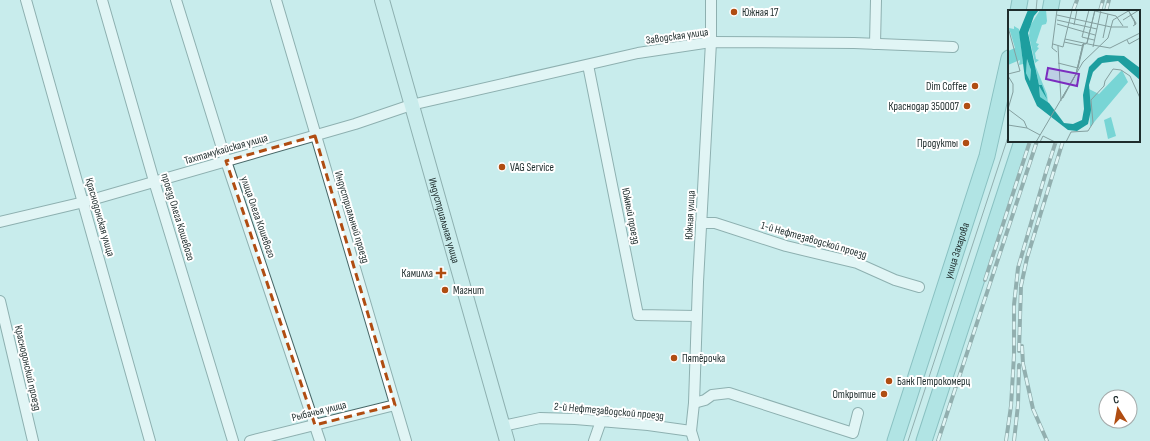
<svg xmlns="http://www.w3.org/2000/svg" width="1150" height="441" font-family="'Sofia Sans Condensed',sans-serif">
<style>
.lines{fill:none;stroke-linecap:round;stroke-linejoin:round}
.street-casing{stroke:#476767;stroke-width:12}
.secondary-casing{stroke:#476767;stroke-width:16}
.primary-casing{stroke:#3e8c8d;stroke-width:17}
.street{stroke:#fff;stroke-width:10}
.secondary{stroke:#caecec;stroke-width:14}
.primary{stroke:#95d9da;stroke-width:15}
.tram{stroke:#506464;stroke-width:1}
.rail-casing{stroke:#506464;stroke-width:4}
.rail{stroke:#fff;stroke-width:2.5;stroke-dasharray:8;stroke-linecap:butt}
.marked{fill:none;stroke:#b04d12;stroke-width:3;stroke-dasharray:8 5;stroke-linejoin:round}
.poi-dot{fill:#b04d12;stroke:#fff;stroke-width:1.5}
.labels{text-anchor:middle;dominant-baseline:central;stroke-width:4;stroke-linejoin:round;paint-order:stroke}
.poi-label{font-size:11px;fill:#1e2c2c;stroke:#fff;text-anchor:start}
.street-label{font-size:11px;fill:#1e2c2c;stroke:#fff}
.inset-road{fill:none;stroke:#849f9f;stroke-width:1}
.view{fill:#7b2cbf;fill-opacity:0.15;stroke:#7b2cbf;stroke-width:2}
.inset-edge{fill:none;stroke:#1e2c2c;stroke-width:2}
</style>
<rect width="100%" height="100%" fill="#c8ecec"/>
<g class="lines">
<defs>
<g id="street">
<path d="M26,0L150,441"/>
<path d="M102,0L154,181L233,441"/>
<path d="M176,0L226,161L320,441"/>
<path d="M276,0L406,441"/>
<path d="M875,44L876,0"/>
<path d="M588,65L638,315L696,316"/>
<path d="M0,222L84,202L355,124L411,105L638,53L711,42L854,43L953,47"/>
<path d="M701,223H715L786,246L857,263L895,280L919,287"/>
<path d="M0,301L33,441"/>
<path d="M694,403L705,400L712,395L729,393L853,433L858,413"/>
<path d="M503,426L540,418L575,419L648,425L691,431"/>
<path d="M250,441L395,405"/>
<path d="M594,441L601,421"/>
<path d="M694,441L691,431L694,403L698,282L711,42V0"/>
</g>
<g id="secondary">
<path id="s1" d="M382,0L507,441"/>
</g>
<g id="primary">
<path d="M1018,11L1020,0"/>
<path d="M1050,11L1052,0"/>
<path id="s2" d="M895,441L987,156L1009,58"/>
<path d="M924,441L1022,141"/>
</g>
</defs>
<use href="#street" class="street-casing"/>
<use href="#secondary" class="secondary-casing"/>
<use href="#primary" class="primary-casing"/>
<use href="#street" class="street"/>
<use href="#secondary" class="secondary"/>
<use href="#primary" class="primary"/>
<g class="tram">
<path d="M1036,11L1037,0"/>
<path d="M908,441L1009,134"/>
</g>
<defs>
<g id="rail">
<path d="M1073,11L1077,0"/>
<path d="M1100,11L1103,0"/>
<path d="M1106,11L1109,0"/>
<path d="M985,280L1030,141"/>
<path d="M1022,346L1023,364L1033,409L1047,441"/>
<path d="M1019,351L1021,286L1027,258L1063,141"/>
<path d="M938,441L1037,141"/>
<path d="M1006,441L1011,406L1014,355V305L1018,268L1046,172L1056,141"/>
<path d="M1014,441L1018,405L1019,365"/>
</g>
</defs>
<use href="#rail" class="rail-casing"/>
<use href="#rail" class="rail"/>
</g>
<path d="M0 0H1150V441H0ZM315,136L395,405L315,425L226,161Z" fill="#c8ecec" fill-opacity=".55" fill-rule="evenodd"/>
<path class="marked" d="M315,136L395,405L315,425L226,161Z"/>
<g class="poi-dot">
<circle cx="734" cy="12" r="4"/>
<circle cx="975" cy="86" r="4"/>
<circle cx="967" cy="106" r="4"/>
<circle cx="966" cy="143" r="4"/>
<circle cx="502" cy="167" r="4"/>
<path d="M439 267h4v4h4v4h-4v4h-4v-4h-4v-4h4z"/>
<circle cx="445" cy="290" r="4"/>
<circle cx="674" cy="358" r="4"/>
<circle cx="889" cy="381" r="4"/>
<circle cx="884" cy="394" r="4"/>
</g>
<g class="labels">
<g class="poi-label">
<text x="742" y="12">Южная 17</text>
<text x="967" y="86" text-anchor="end">Dim Coffee</text>
<text x="959" y="106" text-anchor="end">Краснодар 350007</text>
<text x="958" y="143" text-anchor="end">Продукты</text>
<text x="510" y="167">VAG Service</text>
<text x="433" y="273" text-anchor="end">Камилла</text>
<text x="453" y="290">Магнит</text>
<text x="682" y="358">Пятёрочка</text>
<text x="897" y="381">Банк Петрокомерц</text>
<text x="876" y="394" text-anchor="end">Открытие</text>
</g>
<g class="street-label">
<text transform="translate(677 36) rotate(-8)">Заводская улица</text>
<text transform="translate(226 149) rotate(-16)">Тахтамукайская улица</text>
<text transform="translate(690 215) rotate(-87)">Южная улица</text>
<text transform="translate(631 216) rotate(79)">Южный проезд</text>
<text transform="translate(100 217) rotate(74)">Краснодонская улица</text>
<text transform="translate(178 217) rotate(73)">проезд Олега Кошевого</text>
<text transform="translate(258 217) rotate(71)">улица Олега Кошевого</text>
<text transform="translate(352 217) rotate(73)">Индустриальный проезд</text>
<text stroke="none"><textPath href="#s1" startOffset="229">Индустриальная улица</textPath></text>
<text transform="translate(814 240) rotate(16)">1-й Нефтезаводской проезд</text>
<text stroke="none"><textPath href="#s2" startOffset="200">улица Захарова</textPath></text>
<text transform="translate(28 368) rotate(77)">Краснодонский проезд</text>
<text transform="translate(319 411) rotate(-14)">Рыбачья улица</text>
<text transform="translate(609 411) rotate(5)">2-й Нефтезаводской проезд</text>
</g>
</g>
<g transform="translate(1008 10)">
<rect width="132" height="132" fill="#c8ecec"/>
<path d="M32,0H38L39,11L38,14L34,15L28,33L31,34L29,37L31,38L27,43L28,49L31,50L27,53L21,26L22,16ZM6,16L11,19L15,54L11,55L12,50L0,55V41L7,38L1,18L6,19ZM19,49L23,60L22,71L18,63ZM27,55L39,84L40,93L32,88L31,76L37,84L34,75H31ZM114,60L120,72L82,117L81,79L91,84ZM103,107L108,126L100,129L96,110Z" fill="#78d5d5"/>
<path d="M20,0H31L26,6L20,23L31,75H34L39,89L31,76L32,87L41,93L56,113L65,114L74,110L76,99L75,85L81,57L90,48L98,45L116,46L132,58V70L110,51L94,53L85,62L81,75L83,100L80,114L69,121L60,120L29,96L17,69L11,22ZM19,49L23,60L22,71L18,63Z" fill="#1d9e9f" fill-rule="evenodd"/>
<path class="inset-road" d="M49,0L44,38L49,42M81,0L74,27L86,30M83,0L108,6L115,16M87,0L79,33L78,34H75L68,64L56,86L55,88H54L68,64L75,34L79,33ZM120,0L128,13L127,15L126,10ZM122,4L128,14L125,16M49,5L103,17H120M49,10L89,19M115,10L131,0M49,14L87,25M66,15L69,0M0,17L12,61L0,64M95,28L100,4M57,29L85,35M119,30L121,34L132,28M56,32L75,36M45,34L55,37L64,0M85,35L102,38L132,23M50,36L53,91M85,37L93,0M50,53L70,58M70,58L76,33M0,66L5,74V82L0,99M0,99L16,111L19,118L32,125M0,115L19,118M28,132L75,52L100,28L105,10L122,0M32,132L35,126L47,132M58,132L63,122L80,121L85,113L83,90L96,76L97,71L105,59L113,60L122,66L132,88"/>
<path class="view" d="M40,58L71,64L69,76L38,69Z"/>
<rect width="132" height="132" class="inset-edge"/>
</g>
<g transform="translate(1118 409) rotate(349)"><circle r="19" fill="#ffffff" stroke="#a5abab"/>
<path d="M0-3L7 15L0 10L-7 15Z" fill="#b04d12"/>
<text y="-6" font-size="11" font-weight="bold" text-anchor="middle" fill="#1e2c2c">С</text>
</g>
</svg>
